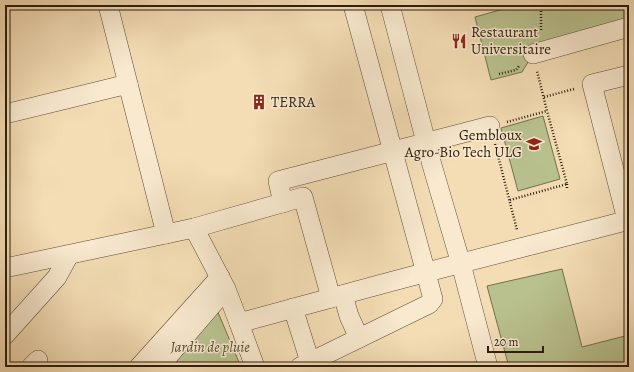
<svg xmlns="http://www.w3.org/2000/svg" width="634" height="372" font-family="Alegreya,serif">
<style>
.green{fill:#b9c28f;stroke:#72704e}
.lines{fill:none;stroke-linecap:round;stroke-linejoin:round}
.minor-casing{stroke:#5e4d36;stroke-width:20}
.path{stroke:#2c1d0c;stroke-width:2.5;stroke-dasharray:1 2;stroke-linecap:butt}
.minor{stroke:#f8e9cf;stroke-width:19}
.labels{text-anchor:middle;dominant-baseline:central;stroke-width:3;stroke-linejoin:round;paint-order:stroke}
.poi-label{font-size:15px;fill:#2c1d0c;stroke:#f8e9cf;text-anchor:start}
.park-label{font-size:15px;font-style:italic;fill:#564f33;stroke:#f8e9cf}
</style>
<rect width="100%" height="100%" fill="#f4ddb5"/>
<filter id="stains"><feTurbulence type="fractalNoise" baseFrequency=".005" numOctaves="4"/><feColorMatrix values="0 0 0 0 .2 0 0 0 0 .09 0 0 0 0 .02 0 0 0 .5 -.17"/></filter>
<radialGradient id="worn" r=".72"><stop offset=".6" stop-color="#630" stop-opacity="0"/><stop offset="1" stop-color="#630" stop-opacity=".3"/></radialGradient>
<g class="green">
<path d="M514,5H629V30L533,54L522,72L491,80L475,17L514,6Z"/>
<path d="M543,116L560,179L518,191L501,128Z"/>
<path d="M562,269L582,347L629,335V367H509L487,286Z"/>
<path d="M217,310L241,367H166Z"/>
</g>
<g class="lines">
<defs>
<g id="minor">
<path d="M108,5L166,234"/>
<path d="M390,5L432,165L461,264L488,367"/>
<path d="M533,54L629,27"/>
<path d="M5,114L128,84"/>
<path d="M283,203L278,181L490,126"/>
<path d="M627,220L592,84L629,75"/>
<path d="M194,228L226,289L239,323L331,298"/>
<path d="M5,268L194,228L303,197L331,298C430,270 530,246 629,220"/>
<path d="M343,295L349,316L359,338"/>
<path d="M293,308L310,362"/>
<path d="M239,323L255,367"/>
<path d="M5,335L57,277L69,255"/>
<path d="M31,367L38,360"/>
<path d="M139,367L220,277"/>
<path d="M159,367L223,292"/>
<path d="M300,367L429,304L433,299L353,5"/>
</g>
</defs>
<use href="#minor" class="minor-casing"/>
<g class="path">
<path d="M541,5V32"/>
<path d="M499,74L516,70L519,66"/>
<path d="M544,97L574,89"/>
<path d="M507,122L547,111L537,71"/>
<path d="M495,144L517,230"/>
<path d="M567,184V189"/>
<path d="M510,200L567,184L547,111"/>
</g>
<use href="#minor" class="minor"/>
</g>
<defs>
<symbol id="restaurant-bare" viewBox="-9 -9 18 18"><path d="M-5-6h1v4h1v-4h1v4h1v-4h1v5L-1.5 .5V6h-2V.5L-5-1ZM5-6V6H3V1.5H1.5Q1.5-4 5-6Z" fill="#8f2418" stroke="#f8e9cf" stroke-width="2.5" paint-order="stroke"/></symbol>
<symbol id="building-bare" viewBox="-9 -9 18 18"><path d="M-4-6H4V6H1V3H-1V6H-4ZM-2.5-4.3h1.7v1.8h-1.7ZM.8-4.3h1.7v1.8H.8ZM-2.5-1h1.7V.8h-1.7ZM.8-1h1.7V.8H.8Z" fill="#8f2418" stroke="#f8e9cf" stroke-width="2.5" paint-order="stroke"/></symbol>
<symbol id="university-bare" viewBox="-9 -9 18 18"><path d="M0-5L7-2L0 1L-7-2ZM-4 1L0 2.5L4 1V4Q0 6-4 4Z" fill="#8f2418" stroke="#f8e9cf" stroke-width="2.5" paint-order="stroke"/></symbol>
</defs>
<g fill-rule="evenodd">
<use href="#restaurant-bare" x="448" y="30" width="22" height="22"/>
<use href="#building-bare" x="248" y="91" width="22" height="22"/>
<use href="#university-bare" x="523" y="133" width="22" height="22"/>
</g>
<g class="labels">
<g class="poi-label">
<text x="471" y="32">Restaurant<tspan x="471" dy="17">Universitaire</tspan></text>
<text x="271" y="102">TERRA</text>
<text x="522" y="135" text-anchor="end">Gembloux<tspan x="522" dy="17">Agro-Bio Tech ULG</tspan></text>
</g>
<g class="park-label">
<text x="210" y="347">Jardin de pluie</text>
</g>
</g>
<rect width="634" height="372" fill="none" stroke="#f4ddb5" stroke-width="20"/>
<rect x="6" y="6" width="622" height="360" fill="none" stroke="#2c1d0c" stroke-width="2"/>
<rect x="10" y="10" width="614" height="352" fill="none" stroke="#2c1d0c"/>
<path d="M488 346v6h55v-6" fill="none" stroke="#2c1d0c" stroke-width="2"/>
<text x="494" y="346" font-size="12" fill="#2c1d0c" stroke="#f8e9cf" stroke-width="3" paint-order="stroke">20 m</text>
<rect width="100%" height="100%" filter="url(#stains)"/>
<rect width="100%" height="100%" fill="url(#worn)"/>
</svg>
